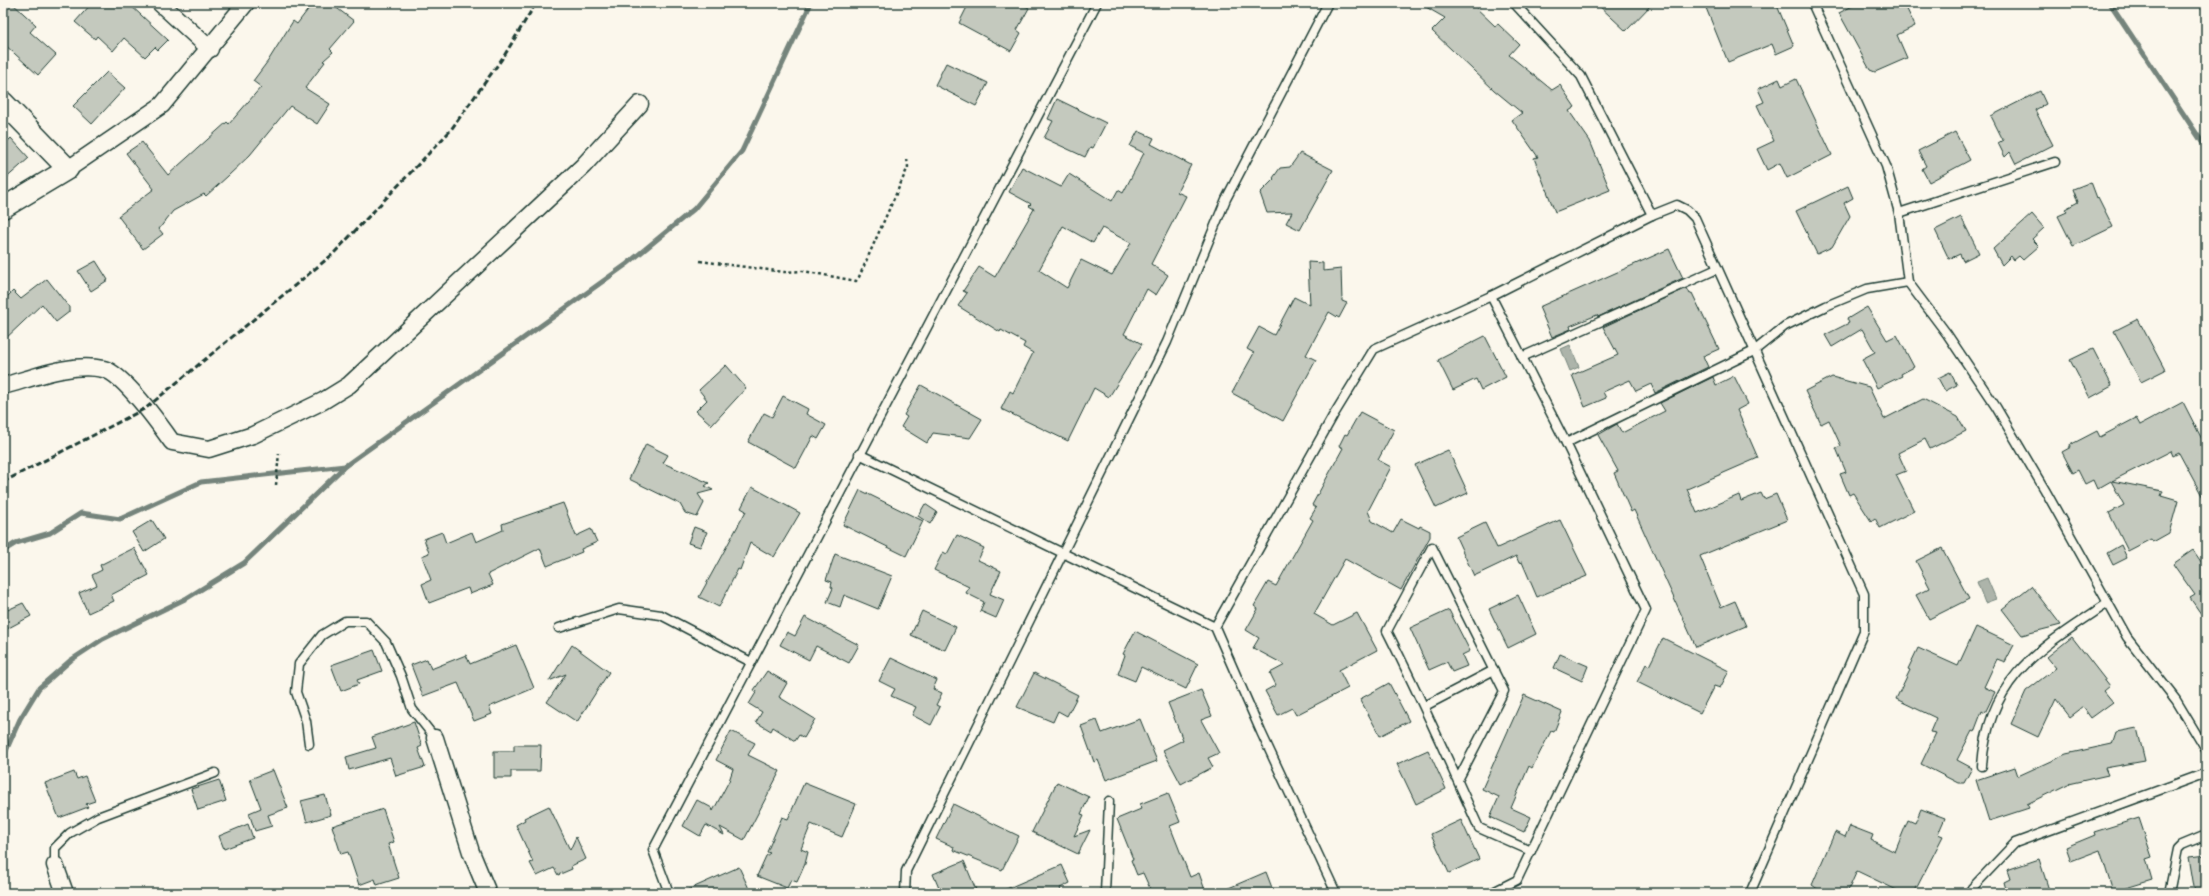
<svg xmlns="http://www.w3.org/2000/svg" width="2209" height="896" font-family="Kalam,sans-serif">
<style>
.water{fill:#adb4aa;stroke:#74847b}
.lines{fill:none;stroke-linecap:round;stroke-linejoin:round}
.stream{stroke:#74847b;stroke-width:5}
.building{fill:#c4c9be;stroke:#1f3d34;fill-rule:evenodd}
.service-casing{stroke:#1f3d34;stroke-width:11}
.minor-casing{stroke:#1f3d34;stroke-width:19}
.tertiary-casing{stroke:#1f3d34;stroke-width:23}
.path{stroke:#1f3d34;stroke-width:2.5;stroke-dasharray:3 3;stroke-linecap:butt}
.service{stroke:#fbf7ec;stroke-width:8}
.minor{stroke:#fbf7ec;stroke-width:16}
.tertiary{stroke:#fbf7ec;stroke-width:20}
.rail{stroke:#1f3d34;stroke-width:3;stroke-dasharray:6 3;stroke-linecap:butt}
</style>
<rect width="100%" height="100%" fill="#fbf7ec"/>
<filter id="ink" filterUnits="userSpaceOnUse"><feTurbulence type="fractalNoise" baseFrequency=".025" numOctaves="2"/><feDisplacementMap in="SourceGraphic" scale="8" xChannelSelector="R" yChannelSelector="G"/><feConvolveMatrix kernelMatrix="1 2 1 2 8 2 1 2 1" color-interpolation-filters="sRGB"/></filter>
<g filter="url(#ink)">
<g class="water">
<path d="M1570,345L1579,367L1570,371L1561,349Z"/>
<path d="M1987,578L1996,599L1985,603L1977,582Z"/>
</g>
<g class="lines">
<g class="stream">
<path d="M2110,3L2206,148"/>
<path d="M3,551L16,543L50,533L81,513L120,519L201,482L345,466"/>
<path d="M3,761L5,753L20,719L39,688L71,660L103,639L187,598L244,563L345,466L627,264L694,209L742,151L811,3"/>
</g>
</g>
<g class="building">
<path d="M3,3H12L36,25L30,32L56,55L38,75L3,43Z"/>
<path d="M92,3H128L168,40L158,50L155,47L145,57L124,38L113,51L97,36L95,39L75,22Z"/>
<path d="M313,3H330L354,21L330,49L333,52L323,61L325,62L305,88L330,104L317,124L290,106L250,155L228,176L206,196L204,194L173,211L159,229L163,234L143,249L118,216L154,189L126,153L142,142L168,175L227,122L229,124L261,87L253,81L268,61L293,21L297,24Z"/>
<path d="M969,3H1020L1029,8L1017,30L1021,33L1011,51L959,23Z"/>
<path d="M1419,3H1471L1495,26L1498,24L1519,44L1509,55L1552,90L1560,85L1575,107L1569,111L1590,141L1610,190L1555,212L1534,158L1538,157L1512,120L1522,113L1494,90L1432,31L1445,18Z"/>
<path d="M1596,3H1653L1626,31Z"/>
<path d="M1704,3H1776L1794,46L1776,54L1772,44L1728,62Z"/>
<path d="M1858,3H1904L1915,26L1897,35L1907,58L1875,72L1870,70L1839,13Z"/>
<path d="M946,63L988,83L976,106L935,85Z"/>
<path d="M107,72L125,88L92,124L73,106Z"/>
<path d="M1779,79L1782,86L1796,79L1832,155L1787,178L1780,163L1767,170L1757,149L1774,141L1757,105L1764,102L1758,89Z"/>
<path d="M2040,91L2046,104L2035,110L2053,145L2016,164L2010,152L2005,157L1998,143L2003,140L1991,116Z"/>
<path d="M1057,99L1106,123L1093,148L1090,147L1085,157L1044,138L1053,121L1048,119Z"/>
<path d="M1138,131L1154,138L1151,144L1191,165L1177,192L1186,196L1151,264L1168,275L1156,295L1147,289L1124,334L1142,344L1109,397L1094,388L1068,441L1001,409L1010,391L1013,393L1033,353L1023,347L1025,343L1001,330L1000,332L958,306L967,293L963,291L979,267L995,277L1034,209L1029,206L1031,204L1009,192L1022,167L1061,187L1069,174L1112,201L1118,190L1123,193L1144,153L1130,146ZM1063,226L1093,243L1102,228L1131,243L1112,275L1081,260L1067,288L1039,270Z"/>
<path d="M1955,132L1970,160L1929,182L1922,169L1926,166L1918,151Z"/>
<path d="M11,138L29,158L3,181V146Z"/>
<path d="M1300,153L1333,170L1300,230L1286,223L1292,212L1267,213L1260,193L1274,179L1273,178L1280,168L1290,167Z"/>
<path d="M2091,182L2097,198L2098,197L2113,227L2073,246L2058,216L2067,212L2065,209L2078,202L2073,189Z"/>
<path d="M1848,186L1853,198L1844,203L1850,216L1832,247L1817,254L1796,211Z"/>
<path d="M2032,214L2044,228L2032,239L2039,246L2023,260L2019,256L2014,260L2011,256L2002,265L1993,249Z"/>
<path d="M1961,217L1979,253L1963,261L1960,254L1949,259L1935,230Z"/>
<path d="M1669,249L1683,278L1598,317L1597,315L1570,326L1571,329L1552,337L1539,307Z"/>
<path d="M96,261L108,280L91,291L78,271Z"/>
<path d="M1308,262L1323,263V271L1341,269L1342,301L1347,303L1339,318L1329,312L1306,355L1316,360L1283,421L1232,393L1254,353L1247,349L1259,327L1274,335L1294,297L1310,305Z"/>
<path d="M47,279L69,307V312L56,322L42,304L3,341V301L13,291L21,299Z"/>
<path d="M1687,288L1690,294L1692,293L1719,349L1703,356L1708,367L1655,393L1651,384L1636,391L1630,380L1603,392L1606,398L1585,407L1572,375L1618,355L1603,327Z"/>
<path d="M1867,307L1887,340L1897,335L1914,367L1901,374L1902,376L1877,388L1862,359L1875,352L1862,329L1832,347L1825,335L1849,323L1847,319Z"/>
<path d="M2138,319L2165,370L2141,382L2114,331Z"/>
<path d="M1485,336L1506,377L1481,390L1476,379L1453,390L1438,360Z"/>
<path d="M2093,349L2112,386L2090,398L2070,360Z"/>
<path d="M726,365L746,388L712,425L696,411L707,400L699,390Z"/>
<path d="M1950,372L1957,385L1945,391L1938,378Z"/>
<path d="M1734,376L1748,404L1737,410L1758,458L1687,489L1697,513L1739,495L1741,501L1761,493L1764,499L1776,494L1787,520L1700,556L1721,607L1735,601L1746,626L1696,647L1634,510L1631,512L1614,473L1618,471L1598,435L1617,424L1622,433L1665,411L1660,403L1713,377L1716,385Z"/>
<path d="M1832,377L1869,387L1884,419L1923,399L1958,417L1966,431L1930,449L1925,439L1898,453L1906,471L1896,475L1914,511L1880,528L1875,518L1871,521L1853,493L1849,495L1840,474L1846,472L1836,448L1841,446L1829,420L1821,424L1805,391Z"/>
<path d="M921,385L982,419L970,438L933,433L927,443L901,427L907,417L904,415Z"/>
<path d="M783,396L808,409L806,414L826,425L818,439L813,436L796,468L748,442L764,413L772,417Z"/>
<path d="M2183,402L2206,447V503L2179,453L2173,456L2171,451L2112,481L2163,491L2161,496L2178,501L2169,533L2153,542L2151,539L2128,551L2109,513L2124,505L2111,481L2097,489L2093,480L2085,484L2078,470L2073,473L2062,452L2071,447L2070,445L2097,431L2100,437L2136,418L2140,425Z"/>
<path d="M1360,412L1394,430L1378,460L1391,467L1368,511L1372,521L1393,533L1401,519L1419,528L1420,526L1430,531V537L1401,590L1345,559L1314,614L1333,625L1357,613L1377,650L1339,670L1348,688L1296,715L1292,708L1278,715L1265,691L1276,685L1270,673L1285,665L1253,648L1259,638L1246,630L1258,609L1254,606L1268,582L1276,586L1313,520L1310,518L1316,508L1312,505L1343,448L1339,446L1345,434L1347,435Z"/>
<path d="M646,444L668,455L663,463L709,483L705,486L713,490L698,494L704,503L697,517L685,513L680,504L629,479Z"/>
<path d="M1448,450L1468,493L1436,508L1415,465Z"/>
<path d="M752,487L800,513L774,557L750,543L740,570L738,569L719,607L699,597L746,511L741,508Z"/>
<path d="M860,490L923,521L906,556L843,525Z"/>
<path d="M563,503L576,536L591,529L597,542L581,549L582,552L547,566L540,548L488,574L493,585L470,594L468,588L429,603L422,584L431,580L422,556L429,553L424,539L442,532L446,543L472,532L476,542L503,530L502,524Z"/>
<path d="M925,504L937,512L930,524L918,516Z"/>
<path d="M152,520L164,539L144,552L132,532Z"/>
<path d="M1560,520L1587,576L1537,597L1522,562L1519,563L1516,556L1474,576L1456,537L1485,523L1497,548Z"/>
<path d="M694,527L707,532L700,547L688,543Z"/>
<path d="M957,535L984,548L978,560L1001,571L990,594L1004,600L996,618L980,611L984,602L966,593L969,587L934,570L943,552L947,554Z"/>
<path d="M2121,545L2127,558L2113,565L2107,553Z"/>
<path d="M134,548L149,575L111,595L114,601L88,613L79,593L97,585L92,575L102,570L100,565Z"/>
<path d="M1942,548L1969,599L1929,619L1916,595L1930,588L1916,561Z"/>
<path d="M2193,550L2206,569V621L2190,598L2195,595L2173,564Z"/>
<path d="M835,554L892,576L878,609L844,595L840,607L827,602L833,588L831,587L832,582L826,580Z"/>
<path d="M2031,586L2061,625L2022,635L2002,609Z"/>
<path d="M1518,595L1536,634L1508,648L1489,609Z"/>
<path d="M23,603L31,616L3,631V612Z"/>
<path d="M1449,610L1470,651L1462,655L1467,666L1452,672L1447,662L1429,670L1410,628Z"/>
<path d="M922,611L956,627L945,650L911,635Z"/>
<path d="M805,617L859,645L849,663L816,646L809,660L780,645L787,632L795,636Z"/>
<path d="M1976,627L2014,645L2005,662L1997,659L1984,687L1995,692L1985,713L1982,711L1974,732L1972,731L1957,760L1972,768L1964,783H1958L1921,764L1936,733L1930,732L1936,718L1896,699L1910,670L1908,669L1918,648L1958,666Z"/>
<path d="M1135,631L1198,664L1186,689L1141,667L1135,681L1118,674L1125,655L1123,654Z"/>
<path d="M2072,637L2110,686L2104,691L2113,702L2091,718L2083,707L2070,717L2056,699L2038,737L2011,724L2026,691L2056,668L2047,657Z"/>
<path d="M1663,638L1729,671L1720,688L1714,686L1700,713L1637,682L1646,664L1649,666Z"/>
<path d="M516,645L534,688L489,707L492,714L474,721L458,683L423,696L411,665L427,659L431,669L466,655L470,664Z"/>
<path d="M572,645L609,672L577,722L547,702L566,674L549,681Z"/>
<path d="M374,650L382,671L357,680L359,684L341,691L331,665Z"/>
<path d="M1560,654L1588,666L1582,681L1554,668Z"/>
<path d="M891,658L937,680L933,689L942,693L936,705L940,707L931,725L912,715L916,707L891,696L895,689L879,681Z"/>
<path d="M767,671L787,683L779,697L815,719L804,738L799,735L795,741L773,727L771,731L756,722L762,712L749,704L757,691L754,690Z"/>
<path d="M1034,673L1078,695L1067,716L1058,711L1053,722L1017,707Z"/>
<path d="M1389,683L1409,721L1380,736L1360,699Z"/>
<path d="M1201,690L1212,716L1201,720L1219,753L1208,758L1213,767L1181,784L1163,750L1183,740L1168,703Z"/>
<path d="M1524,695L1562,712L1554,732L1551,731L1532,768L1529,766L1511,808L1531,817L1524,832L1490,817L1499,797L1482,789Z"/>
<path d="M1140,719L1157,761L1106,780L1098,760L1094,762L1081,726L1097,720L1102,733Z"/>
<path d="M414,722L422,746L418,748L425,767L396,776L390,758L349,770L346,757L376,748L372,737Z"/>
<path d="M2137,728L2145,761L2105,768L2108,775L2068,784L2027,804L2029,808L1989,821L1976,780L2015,767L2018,776L2066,754L2112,744L2116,732Z"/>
<path d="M731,731L755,743L748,755L780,771L744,840L720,827L724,835L706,825L700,836L683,826L697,800L712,808L713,811L729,781L733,769L716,760Z"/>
<path d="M514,745H541L540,771H511V778H494V751H514Z"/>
<path d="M1428,750L1446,789L1416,804L1397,764Z"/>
<path d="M273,770L288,808L268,815L272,826L255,831L249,813L261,808L250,779Z"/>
<path d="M74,772L77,779L85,776L95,801L86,804L88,807L59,818L45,783Z"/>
<path d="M219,780L226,801L198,810L191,789Z"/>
<path d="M1057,782L1089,797L1081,814L1084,815L1074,836L1090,830L1078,854L1032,832Z"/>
<path d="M804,783L856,804L842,837L811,824L801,849L808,852L805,864L797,882L791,880L787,888L757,876L766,856L770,853L767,852L782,817L788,819Z"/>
<path d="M1168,793L1180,822L1170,826L1190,877L1199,873L1206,893H1152L1143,873L1137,875L1131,860L1133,859L1117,819L1141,809L1140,804Z"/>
<path d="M325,795L331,815L307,822L301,801Z"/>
<path d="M953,804L1019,836L1002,870L953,850L954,847L936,839Z"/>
<path d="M549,806L570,850L576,837L586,859L571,866L572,869L558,875L554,868L537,876L530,863L533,862L516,825L525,820L524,818Z"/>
<path d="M383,809L394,842L388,844L399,878L377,885L375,879L359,885L348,852L341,854L332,826Z"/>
<path d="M1921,809L1945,818L1938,834L1943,836L1914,893H1903L1857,871L1847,893H1823L1812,885L1835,832L1845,837L1850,826L1873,835L1871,840L1895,852L1908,820L1915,823Z"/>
<path d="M2139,818L2152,857L2146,859L2152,880L2113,892L2100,850L2071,861L2066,847L2095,835L2094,832Z"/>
<path d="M1461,820L1479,859L1449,873L1431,834Z"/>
<path d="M248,824L253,838L224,849L219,836Z"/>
<path d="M2206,855V893H2195L2189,857Z"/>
<path d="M2039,859L2050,893H2007L2004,882L2010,879L2007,870Z"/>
<path d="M964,861L976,890L968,893H941L933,874Z"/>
<path d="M1062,865L1070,883L1060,888L1062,893H997Z"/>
<path d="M739,867L751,893H681Z"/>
<path d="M1266,872L1274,893H1217Z"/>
</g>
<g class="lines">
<defs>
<g id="service">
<path d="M1514,3L1581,76L1652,215"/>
<path d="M1812,3L1886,166L1899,213L1908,282L1947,334L1996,407L2045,490L2127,637L2176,700L2206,750"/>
<path d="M1899,213L2055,162"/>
<path d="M1522,357L1717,269"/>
<path d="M1566,443L1754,351L1785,326L1826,306L1867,289L1908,282"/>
<path d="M859,454L1215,627"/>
<path d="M559,628L619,609L661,615L751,662"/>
<path d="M1425,706L1494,670"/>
<path d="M309,744L306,721L296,692L299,664L322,635L345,621H366L386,642L401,676L412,709L435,738"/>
<path d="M1982,766C1988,676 2041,648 2108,603"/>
<path d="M1458,780L1504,691L1432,547L1387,631C1420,696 1449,762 1479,828L1531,851"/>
<path d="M55,865V848L70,833L98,817L215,773"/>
<path d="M669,893L653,850L1097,3"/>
<path d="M905,893L906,871L1167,342L1226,199L1328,3"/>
<path d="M1105,893L1109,801"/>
<path d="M1336,893L1261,732L1215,627L1333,416L1374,349L1491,296L1652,215L1677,205L1687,210L1695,218L1864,594V631L1750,893"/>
<path d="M1491,893L1517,880L1646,610L1566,443L1491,296"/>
<path d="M1969,893L1972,888L2015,843L2206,773"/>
<path d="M2169,893L2178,849L2182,845L2206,835"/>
</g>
<g id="minor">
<path d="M160,3L210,49"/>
<path d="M68,169L162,105L246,3"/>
<path d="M3,386C33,378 71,362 103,369C122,372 160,425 172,442L209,449L253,435L323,401L349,385L583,166L640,104"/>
<path d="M435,738L471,852L488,893"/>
<path d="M55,865L65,893"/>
</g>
<path id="tertiary" d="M3,102L68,169L3,208"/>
</defs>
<use href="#service" class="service-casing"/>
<use href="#minor" class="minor-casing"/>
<use href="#tertiary" class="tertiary-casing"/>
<g class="path">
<path d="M700,261L784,272L803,271L856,281L859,277L908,167L907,158"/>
<path d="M276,485L279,453"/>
</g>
<use href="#service" class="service"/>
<use href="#minor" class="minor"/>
<use href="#tertiary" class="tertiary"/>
<path class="rail" d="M3,482L146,408L333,254L450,131L504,56L536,3"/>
</g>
</g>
<rect width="2209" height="896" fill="none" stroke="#fbf7ec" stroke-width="16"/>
<rect x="8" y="8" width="2193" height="880" fill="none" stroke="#1f3d34" stroke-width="1.5" filter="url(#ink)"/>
</svg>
